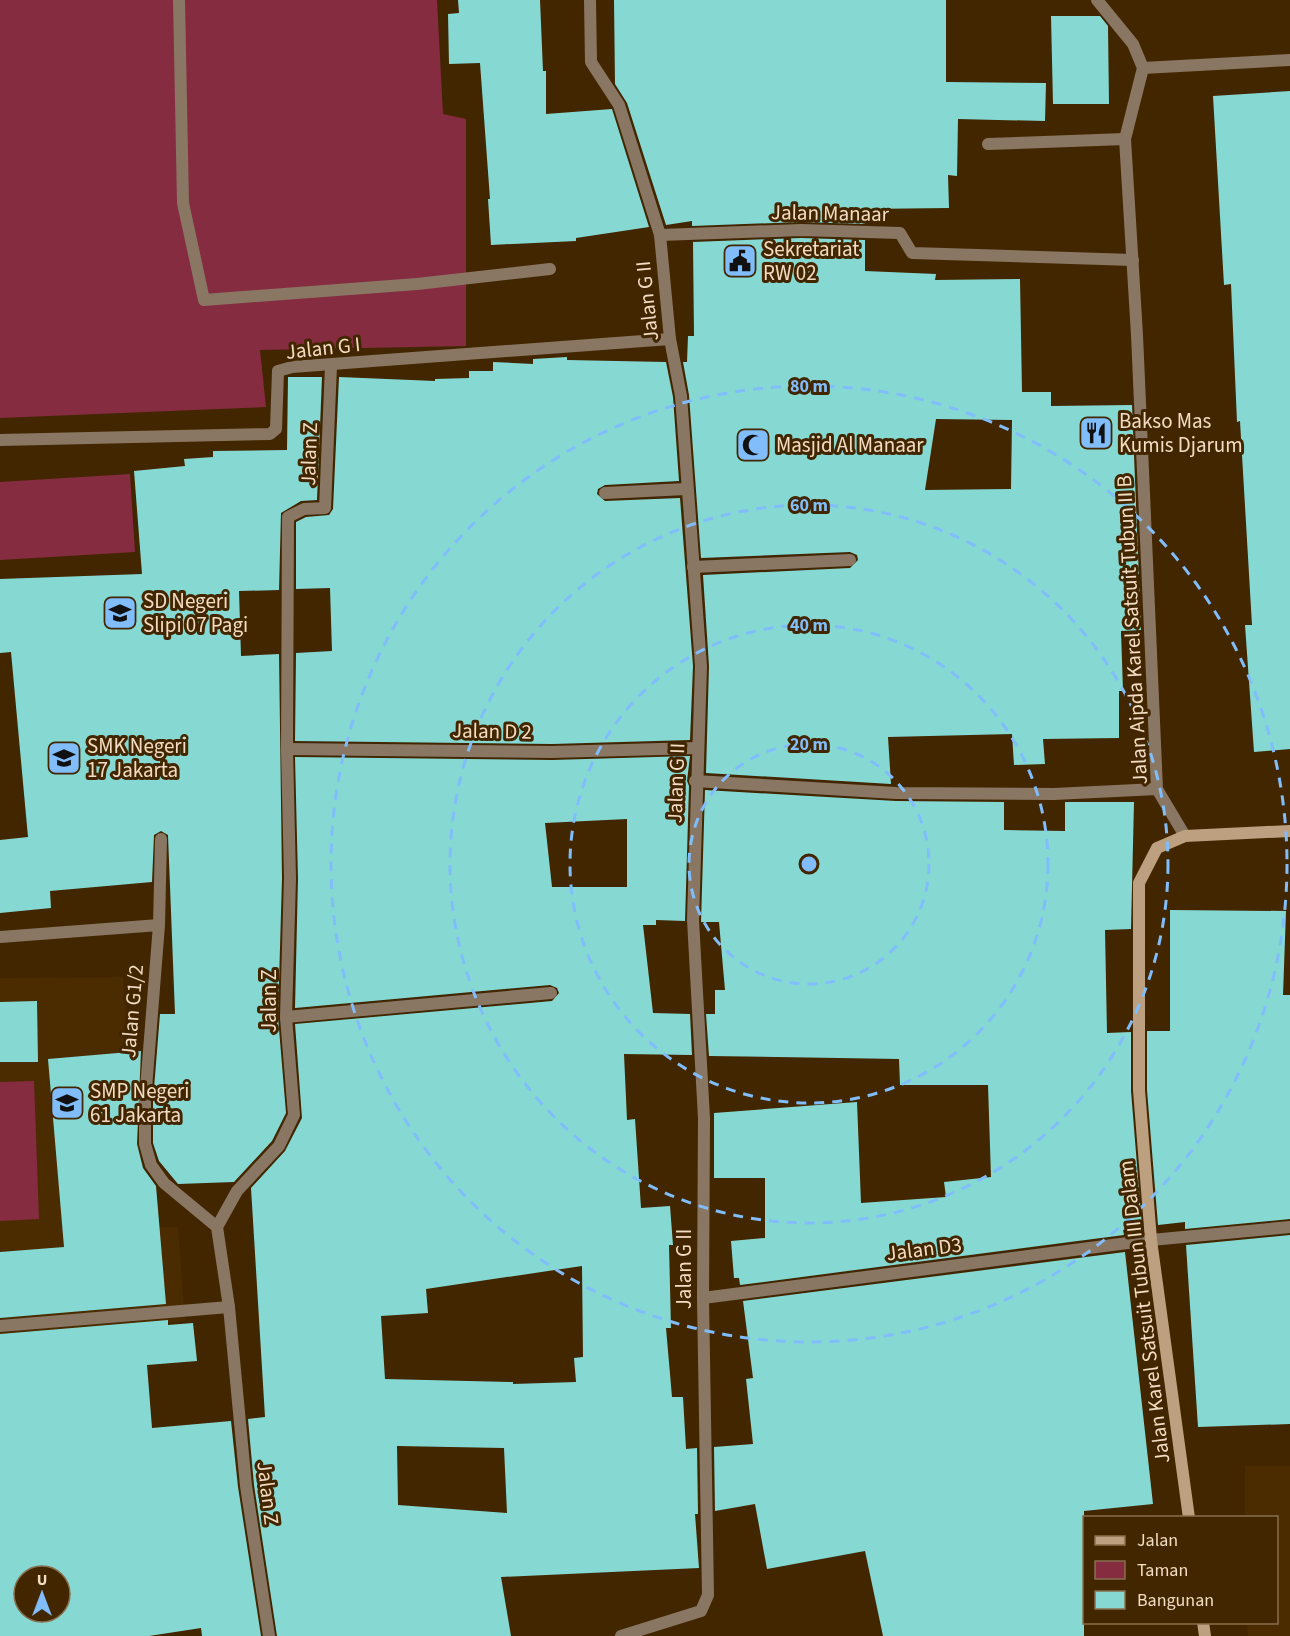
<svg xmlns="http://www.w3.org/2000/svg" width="1290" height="1636" font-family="'Source Sans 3',sans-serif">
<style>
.built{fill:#4b2c00}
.green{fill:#852c41}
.building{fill:#86d9d3;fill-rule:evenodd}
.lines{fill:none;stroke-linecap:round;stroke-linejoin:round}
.lane{stroke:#897763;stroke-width:12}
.street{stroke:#897763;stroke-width:12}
.secondary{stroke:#bda080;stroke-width:12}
.ring{fill:none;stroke:#80bdfa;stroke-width:3;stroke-dasharray:10 8}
.labels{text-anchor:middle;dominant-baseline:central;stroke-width:6;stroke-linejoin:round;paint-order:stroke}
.street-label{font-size:21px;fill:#f2dcc3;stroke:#422600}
.poi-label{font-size:21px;fill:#f2dcc3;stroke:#422600;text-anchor:start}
.centre{fill:#80bdfa;stroke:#422600;stroke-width:3}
.ring-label{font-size:18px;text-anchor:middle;font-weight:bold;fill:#80bdfa;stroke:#422600;stroke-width:6;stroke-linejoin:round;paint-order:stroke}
</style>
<rect width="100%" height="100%" fill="#422600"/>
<g class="built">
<path d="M123,977L146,1227H178L185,1321L0,1336V978Z"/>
<path d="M1245,1466H1290V1636H1248L1247,1623L1276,1622V1518L1245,1517Z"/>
</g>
<g class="green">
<path d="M0,0H437L443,114L466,119V346L260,350L266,407L0,418Z"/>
<path d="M130,474L135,552L0,560V482Z"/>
<path d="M34,1081L39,1219L0,1221V1082Z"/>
</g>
<g class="building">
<path d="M458,0H540L543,71H546V114L612,109L649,227L576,238V241L491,245L488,199H490L480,63L449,64L448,14L459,13Z"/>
<path d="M614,0H946V82L1046,83L1045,121L958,119L957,176L948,175L949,208L865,209V224L801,222L692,226V221L666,225L627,103L615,84Z"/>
<path d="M1051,16H1100L1108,26L1109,104H1053Z"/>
<path d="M1290,91V749L1254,752L1245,625H1252L1240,421L1237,422L1231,284L1224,285L1213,96Z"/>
<path d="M801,238L865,240V271L936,274L935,280L1020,279L1022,392H1051V406L1132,405L1141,630L1121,631L1123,691H1119V738L1043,739L1045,764L1014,765L1012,734L888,737L891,784L706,773L709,666L703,575L850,568L858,560L857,555L850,552L701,558L689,395L683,362H687L688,336H694L693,242ZM936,419L1012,420L1011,489L925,490Z"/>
<path d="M567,357V360L666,362L673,397L679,481L605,485L598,489L597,494L605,501L680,498L693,666L690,740L552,744L295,741L296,653L332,651L330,588L296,589V522L306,517L329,515L333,509L339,377L435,381V379L469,378V371H493V362L533,364V359Z"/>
<path d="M288,377H322L317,500L301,501L281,513L279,590L239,591L241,656L279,654L282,878L278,1017L286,1113L272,1141L234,1182L178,1184L159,1161L153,1143V1101L160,1014H175L168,835L161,831L154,835L152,882L50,891L51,908L0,913V840L28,837L11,652L0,653V579L142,574L134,471L185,466L184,459L213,457V451L287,450Z"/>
<path d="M690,756L687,781L689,786L685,921L656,920V925H643L653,1013L690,1014L692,1055L624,1054L627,1120L635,1119L641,1208L670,1206L673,1245H669L671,1328H666L672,1397H683L686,1449L697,1448L698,1514H695L699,1568L501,1577L511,1636H277L254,1485L248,1419L265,1417L251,1188L285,1151L302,1118L295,1024L552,1001L559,993L557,988L550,985L295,1008L298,878L295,757L552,760ZM627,819V887H552L545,823ZM582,1266L583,1357L574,1358L576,1382L513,1384V1382L385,1379L381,1316L428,1313L426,1289ZM397,1446L504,1448L507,1513L398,1505Z"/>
<path d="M705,790L896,801L1004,802V830L1065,831V802H1134L1131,929L1105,930L1107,1033L1131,1032V1091L1142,1227L1123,1230L1124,1235L740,1285L739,1278H734L731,1241L765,1238V1178H714V1113L857,1102L861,1203L946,1197L944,1182L991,1177L988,1085H900L899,1059L709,1056L706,1014H715V990H725L719,922H701Z"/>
<path d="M1170,910L1286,911L1283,995H1290V1219L1185,1229V1222L1158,1225L1147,1090V1031H1170Z"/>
<path d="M37,1001L38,1062H0V1002Z"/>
<path d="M141,1051L137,1144L143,1168L156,1186L166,1304L0,1318V1252L64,1247L48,1059Z"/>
<path d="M1290,1235V1424L1198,1427L1186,1245Z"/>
<path d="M1125,1252L1153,1504L1084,1511V1636H883L865,1551L767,1569L755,1504L715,1511L714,1447L753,1444L746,1379L753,1378L743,1301Z"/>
<path d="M168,1320V1325L193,1323L197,1361L147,1365L152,1428L231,1421L238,1487L261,1636H202L201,1628L149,1636H0V1334ZM24,1576H60V1612H24Z"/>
</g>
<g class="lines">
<g class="lane">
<path d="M179,0L183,203L204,300L417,284L550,269"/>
<path d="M988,144L1125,139"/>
</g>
<g class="street">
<path d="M590,0L591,62L619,105L660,235L670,339L681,396L701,666L693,920L704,1118L703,1298L708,1595L701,1611L621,1636"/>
<path d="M1097,0L1133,44L1143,68L1125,139L1137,335L1157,789L1185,836"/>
<path d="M1143,68L1290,60"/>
<path d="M660,235L801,230L900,233L912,253L1133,260"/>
<path d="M0,440L270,434L276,429L278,371L292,367L670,339"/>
<path d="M605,493L686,489"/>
<path d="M693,567L850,560"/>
<path d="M287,749L552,752L697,748"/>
<path d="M695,781L896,793L1054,794L1157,789"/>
<path d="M161,839L159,925L145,1101V1144L151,1165L164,1183L217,1227"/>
<path d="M0,937L159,925"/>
<path d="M286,1017L551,993"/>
<path d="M703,1298L1151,1240L1290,1227"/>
<path d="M0,1326L229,1307"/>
<path d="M269,1636L246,1486L229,1307L217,1227L237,1191L279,1146L294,1115L286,1017L290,878L287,749L288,517L304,509L325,508L331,366"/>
</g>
<g class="secondary">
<path d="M1189,1518L1151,1240L1139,1090V883L1157,848L1185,836L1290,831"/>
<path d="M1203,1622L1205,1636"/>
</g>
</g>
<g class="ring">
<circle cx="809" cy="864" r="120"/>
<circle cx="809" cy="864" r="239"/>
<circle cx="809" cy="864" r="359"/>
<circle cx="809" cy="864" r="478"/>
</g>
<defs>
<symbol id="civic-square" viewBox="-11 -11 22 22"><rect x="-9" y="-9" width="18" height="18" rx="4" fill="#80bdfa" stroke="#422600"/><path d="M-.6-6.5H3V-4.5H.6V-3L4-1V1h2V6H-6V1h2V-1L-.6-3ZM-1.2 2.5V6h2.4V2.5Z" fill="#111"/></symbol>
<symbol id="restaurant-square" viewBox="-11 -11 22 22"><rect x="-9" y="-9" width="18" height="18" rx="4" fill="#80bdfa" stroke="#422600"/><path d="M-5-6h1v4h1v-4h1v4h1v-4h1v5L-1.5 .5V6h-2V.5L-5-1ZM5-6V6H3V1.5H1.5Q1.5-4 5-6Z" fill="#111"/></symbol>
<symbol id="mosque-square" viewBox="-11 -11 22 22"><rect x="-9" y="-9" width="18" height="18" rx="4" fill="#80bdfa" stroke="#422600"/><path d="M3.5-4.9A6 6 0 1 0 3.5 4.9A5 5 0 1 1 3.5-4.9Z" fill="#111"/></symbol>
<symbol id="school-square" viewBox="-11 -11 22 22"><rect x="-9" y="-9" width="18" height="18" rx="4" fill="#80bdfa" stroke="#422600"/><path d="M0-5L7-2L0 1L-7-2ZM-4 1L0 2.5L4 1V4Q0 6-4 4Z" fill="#111"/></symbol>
</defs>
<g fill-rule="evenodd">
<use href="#civic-square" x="721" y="242" width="38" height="38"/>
<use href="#restaurant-square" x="1077" y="414" width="38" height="38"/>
<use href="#mosque-square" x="734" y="426" width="38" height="38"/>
<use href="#school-square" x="101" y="594" width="38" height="38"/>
<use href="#school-square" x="45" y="739" width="38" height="38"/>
<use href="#school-square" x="48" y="1084" width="38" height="38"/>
</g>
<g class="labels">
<g class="street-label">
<text transform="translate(830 213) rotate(1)">Jalan Manaar</text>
<text transform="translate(647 301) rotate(-96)">Jalan G II</text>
<text transform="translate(323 348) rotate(-6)">Jalan G I</text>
<text transform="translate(309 454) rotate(-88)">Jalan Z</text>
<text transform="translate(1132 630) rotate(-93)">Jalan Aipda Karel Satsuit Tubun II B</text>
<text transform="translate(492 731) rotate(1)">Jalan D 2</text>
<text transform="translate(676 783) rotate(-88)">Jalan G II</text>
<text transform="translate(269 1001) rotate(-90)">Jalan Z</text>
<text transform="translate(132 1011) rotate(-85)">Jalan G1/2</text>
<text transform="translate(924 1249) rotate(-7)">Jalan D3</text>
<text transform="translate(684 1269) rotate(-90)">Jalan G II</text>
<text transform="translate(1144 1312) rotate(-97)">Jalan Karel Satsuit Tubun III Dalam</text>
<text transform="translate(268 1493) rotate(83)">Jalan Z</text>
</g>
<g class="poi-label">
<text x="763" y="249">Sekretariat<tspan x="763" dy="24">RW 02</tspan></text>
<text x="1119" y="421">Bakso Mas<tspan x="1119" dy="24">Kumis Djarum</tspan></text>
<text x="776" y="445">Masjid Al Manaar</text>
<text x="143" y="601">SD Negeri<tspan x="143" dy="24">Slipi 07 Pagi</tspan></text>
<text x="87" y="746">SMK Negeri<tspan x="87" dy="24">17 Jakarta</tspan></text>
<text x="90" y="1091">SMP Negeri<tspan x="90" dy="24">61 Jakarta</tspan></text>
</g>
</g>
<circle cx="809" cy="864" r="9" class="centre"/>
<g class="ring-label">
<text x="809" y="392">80 m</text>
<text x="809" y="511">60 m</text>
<text x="809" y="631">40 m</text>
<text x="809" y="750">20 m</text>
</g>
<rect x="1083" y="1516" width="195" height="108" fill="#422600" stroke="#886f4e" stroke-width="1.5"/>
<rect x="1095" y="1536" width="30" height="9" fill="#bda080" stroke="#886f4e" stroke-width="1.5"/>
<text x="1137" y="1546" font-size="18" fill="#f2dcc3">Jalan</text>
<rect x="1095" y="1561" width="30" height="18" fill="#852c41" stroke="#886f4e" stroke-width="1.5"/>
<text x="1137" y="1576" font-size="18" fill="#f2dcc3">Taman</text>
<rect x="1095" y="1591" width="30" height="18" fill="#86d9d3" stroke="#886f4e" stroke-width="1.5"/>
<text x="1137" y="1606" font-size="18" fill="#f2dcc3">Bangunan</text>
<g transform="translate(42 1594)"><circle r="28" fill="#422600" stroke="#886f4e" stroke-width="1.5"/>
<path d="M0-4.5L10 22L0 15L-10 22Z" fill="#80bdfa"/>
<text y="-9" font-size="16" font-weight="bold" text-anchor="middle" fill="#f2dcc3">U</text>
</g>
</svg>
